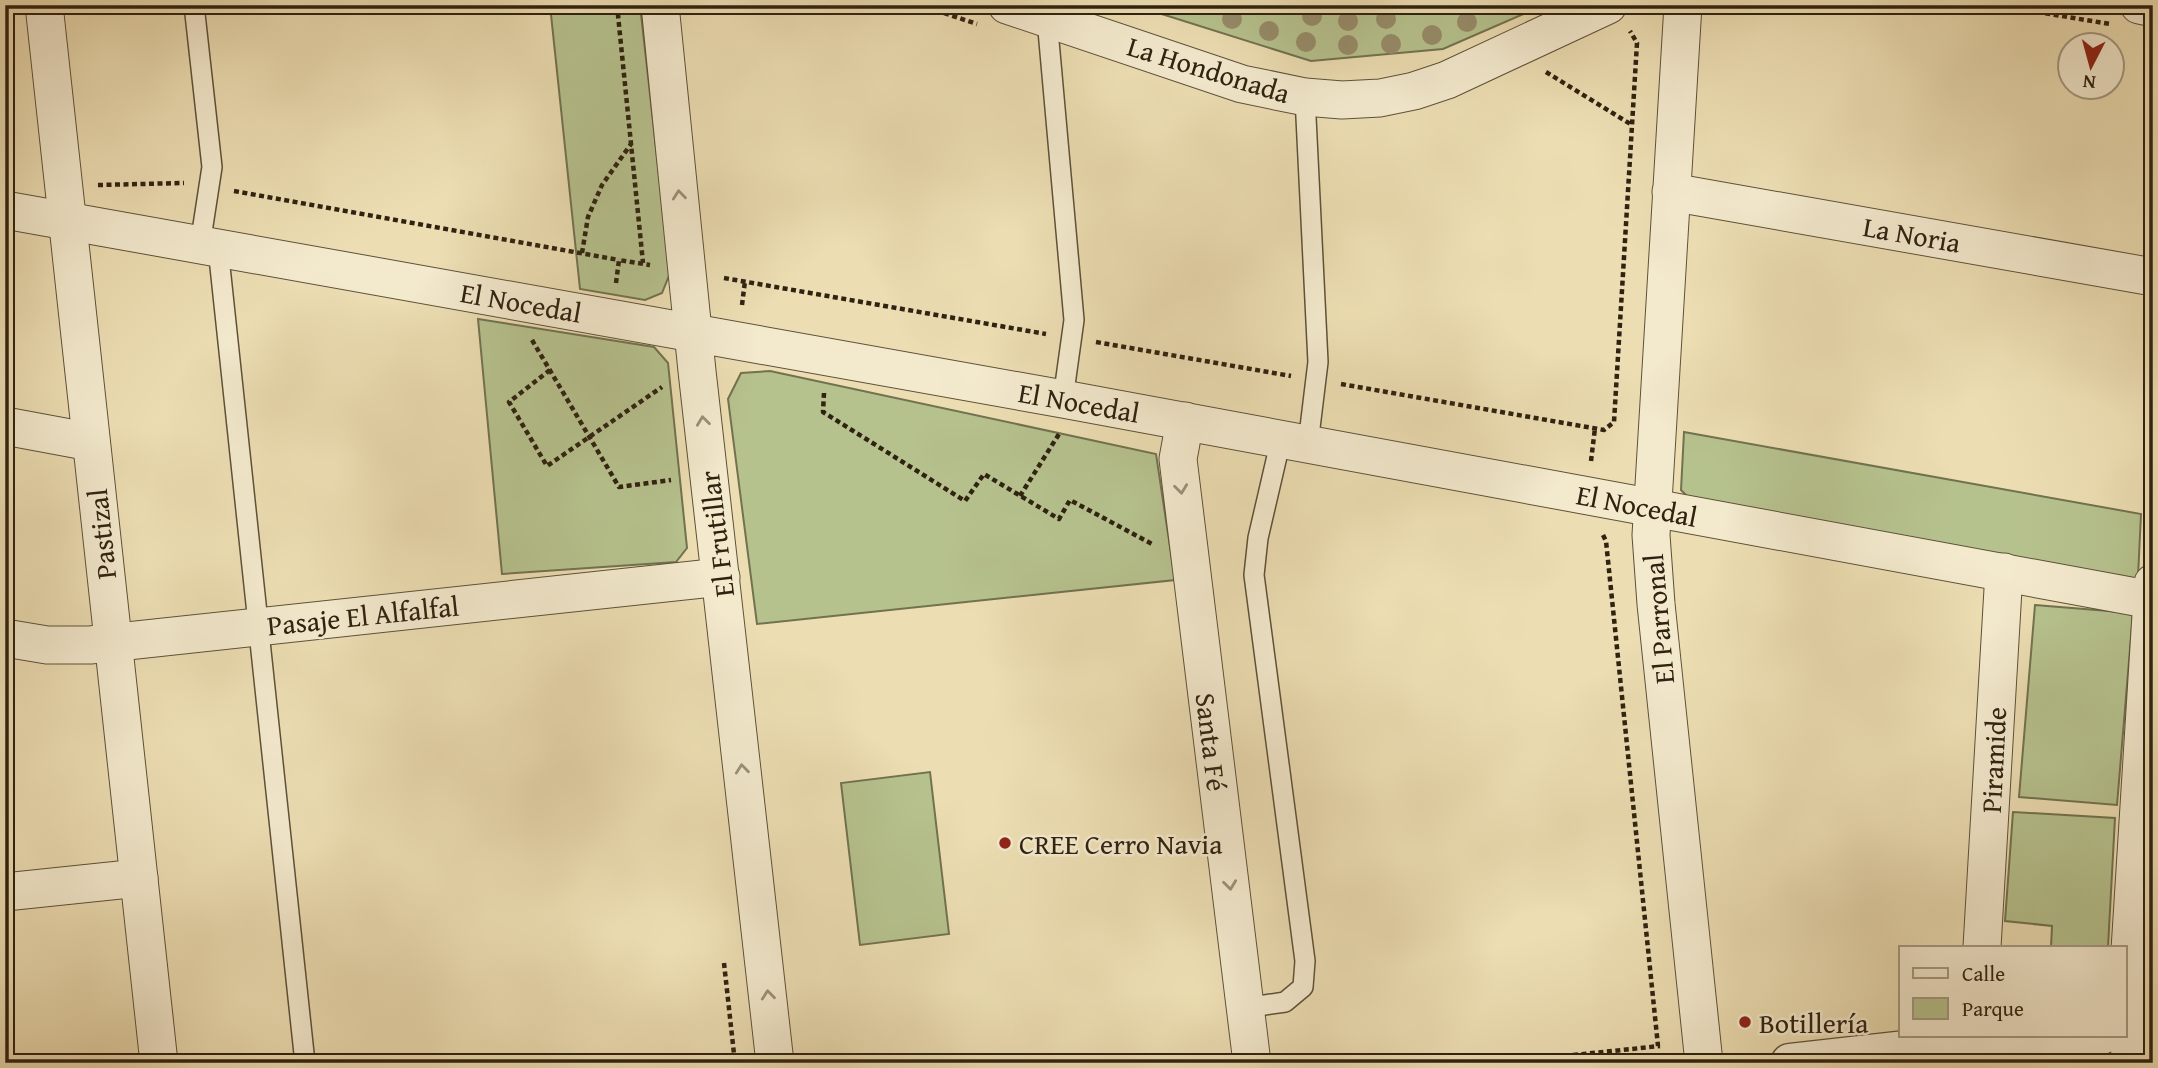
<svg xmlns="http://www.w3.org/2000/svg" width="2158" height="1068" font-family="'Gentium Book Plus',serif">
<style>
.green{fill:#b6c28e;stroke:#727250;stroke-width:2}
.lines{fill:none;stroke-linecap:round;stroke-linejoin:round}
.service-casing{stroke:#5e5139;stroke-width:22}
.minor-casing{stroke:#5e5139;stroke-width:39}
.tertiary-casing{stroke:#5e5139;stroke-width:41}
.path{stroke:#2f2211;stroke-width:4.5;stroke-dasharray:5 3.5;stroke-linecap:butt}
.service{stroke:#f3e9cd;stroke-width:19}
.minor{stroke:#f3e9cd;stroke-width:37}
.tertiary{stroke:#f3e9cd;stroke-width:38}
.tree{fill:#978c6a}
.oneway{stroke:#9b8f78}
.poi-dot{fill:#8f2418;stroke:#f3e9cd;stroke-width:2.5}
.labels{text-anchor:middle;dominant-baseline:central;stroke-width:5;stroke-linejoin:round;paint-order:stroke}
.street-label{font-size:28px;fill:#2f2211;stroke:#f3e9cd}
.poi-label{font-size:28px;fill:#2f2211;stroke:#f3e9cd;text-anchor:start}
</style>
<rect width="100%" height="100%" fill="#ecddb2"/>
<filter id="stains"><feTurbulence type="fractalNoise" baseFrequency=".00286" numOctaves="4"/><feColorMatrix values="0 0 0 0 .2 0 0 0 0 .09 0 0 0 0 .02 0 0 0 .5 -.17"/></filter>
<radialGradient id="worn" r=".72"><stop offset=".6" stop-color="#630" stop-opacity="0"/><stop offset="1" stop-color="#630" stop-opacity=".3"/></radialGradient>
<g class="green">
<path d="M550,5H640L670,273L662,293L645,300L580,289Z"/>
<path d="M1133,5H1544L1443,49L1311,61Z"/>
<path d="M478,319L654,347L668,363L687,548L676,562L502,574Z"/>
<path d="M770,371L1156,454L1175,580L757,624L728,399L741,373Z"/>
<path d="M1684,432L2141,514L2138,577L2121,585L1690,499L1681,490Z"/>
<path d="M2035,605L2133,613L2117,805L2019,797Z"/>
<path d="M930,772L949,934L860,945L841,783Z"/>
<path d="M2013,812L2115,818L2108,947H2051L2052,926L2005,921Z"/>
</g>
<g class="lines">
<defs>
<g id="service">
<path d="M194,5L212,167L200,245"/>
<path d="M1047,19L1074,320L1063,399"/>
<path d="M1305,97L1318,362L1308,444"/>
<path d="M218,248L305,1063"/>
<path d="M1245,1008L1285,1002L1303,987L1305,961L1254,575L1258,538L1281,439"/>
</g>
<g id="minor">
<path d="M44,5L159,1063"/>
<path d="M660,5L697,371L775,1063"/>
<path d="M1007,5L1242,84L1305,97L1342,100L1380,98L1414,91L1447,80L1608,5"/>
<path d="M1683,5L1651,535L1656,604L1704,1063"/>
<path d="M2139,5L2153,8"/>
<path d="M1671,192L2153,277"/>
<path d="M5,210L1063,399L2152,600"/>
<path d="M1185,421L1178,459L1252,1063"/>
<path d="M5,426L91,442"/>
<path d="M5,638L47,645H90L721,577"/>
<path d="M5,892L139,878"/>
<path d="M1982,947L2004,572"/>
<path d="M2130,1063L2128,982L2153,583"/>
</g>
<g id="tertiary">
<path d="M2125,1033L2153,1030"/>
<path d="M1790,1063L1977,1042L2102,1035"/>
</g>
</defs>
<use href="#service" class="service-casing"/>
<use href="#minor" class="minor-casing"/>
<use href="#tertiary" class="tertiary-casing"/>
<g class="path">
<path d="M617,5L643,263"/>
<path d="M920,5L977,24"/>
<path d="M1995,5L2110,24"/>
<path d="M1546,72L1632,125"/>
<path d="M98,185L184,183"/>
<path d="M234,191L619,260"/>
<path d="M582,253L588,217L602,185L631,144"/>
<path d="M724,278L1046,334"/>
<path d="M616,283L619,260L650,265"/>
<path d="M742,305L745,281"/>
<path d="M532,340L619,487L671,480"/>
<path d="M1096,342L1291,376"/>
<path d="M550,370L509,402L547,466L662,387"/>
<path d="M1341,384L1604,430L1614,422L1637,43L1630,31"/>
<path d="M824,393L823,412L965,501L984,474L1059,519L1070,500L1152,544"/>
<path d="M1591,461L1595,428"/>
<path d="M1020,496L1059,434"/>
<path d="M1603,535L1606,541L1658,1046"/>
<path d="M724,963L735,1063"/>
<path d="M1497,1063L1660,1046"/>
</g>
<use href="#service" class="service"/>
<use href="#minor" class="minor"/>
<use href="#tertiary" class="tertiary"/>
</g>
<g class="tree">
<circle cx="1312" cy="16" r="10"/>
<circle cx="1232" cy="19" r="10"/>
<circle cx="1386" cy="19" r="10"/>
<circle cx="1348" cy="21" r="10"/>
<circle cx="1467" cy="22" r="10"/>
<circle cx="1269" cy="31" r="10"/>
<circle cx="1432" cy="35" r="10"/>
<circle cx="1306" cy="42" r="10"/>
<circle cx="1391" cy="44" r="10"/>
<circle cx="1348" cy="45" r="10"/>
</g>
<defs><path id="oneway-chevron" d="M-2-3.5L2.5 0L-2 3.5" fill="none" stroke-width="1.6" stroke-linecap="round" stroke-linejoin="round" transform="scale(1.75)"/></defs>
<g class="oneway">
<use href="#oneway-chevron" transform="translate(679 195) rotate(-96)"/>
<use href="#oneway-chevron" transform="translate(703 421) rotate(-97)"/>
<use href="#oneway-chevron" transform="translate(1181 489) rotate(83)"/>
<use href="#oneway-chevron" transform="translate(742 769) rotate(-96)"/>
<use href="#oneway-chevron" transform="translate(1230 885) rotate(83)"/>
<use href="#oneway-chevron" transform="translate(768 995) rotate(-96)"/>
</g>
<g class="poi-dot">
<circle cx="1005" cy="843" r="7"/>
<circle cx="1745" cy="1022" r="7"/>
</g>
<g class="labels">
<g class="street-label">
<text transform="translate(1209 69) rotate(17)">La Hondonada</text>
<text transform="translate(1912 234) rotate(10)">La Noria</text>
<text transform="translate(521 302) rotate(10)">El Nocedal</text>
<text transform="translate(1079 402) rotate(10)">El Nocedal</text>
<text transform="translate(1637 505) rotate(11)">El Nocedal</text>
<text transform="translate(101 534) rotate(-96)">Pastizal</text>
<text transform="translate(716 534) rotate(-97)">El Frutillar</text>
<text transform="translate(363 615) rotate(-6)">Pasaje El Alfalfal</text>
<text transform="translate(1658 619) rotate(-95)">El Parronal</text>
<text transform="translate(1212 742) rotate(83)">Santa Fé</text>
<text transform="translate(1993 760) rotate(-87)">Piramide</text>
</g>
<g class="poi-label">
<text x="1019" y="843">CREE Cerro Navia</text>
<text x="1759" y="1022">Botillería</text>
</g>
</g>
<rect width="2158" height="1068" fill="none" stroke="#ecddb2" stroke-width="28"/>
<rect x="7" y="7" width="2144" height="1054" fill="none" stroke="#2f2211" stroke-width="3.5"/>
<rect x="14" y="14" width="2130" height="1040" fill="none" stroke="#2f2211" stroke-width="2"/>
<rect x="1899" y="946" width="228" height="91" fill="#f3e9cd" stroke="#a59982" stroke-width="2"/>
<rect x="1913" y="968" width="35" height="10" fill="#f3e9cd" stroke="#a59982" stroke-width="2"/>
<text x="1962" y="981" font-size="21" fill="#2f2211">Calle</text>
<rect x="1913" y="998" width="35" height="21" fill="#b6c28e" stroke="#a59982" stroke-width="2"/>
<text x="1962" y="1016" font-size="21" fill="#2f2211">Parque</text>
<g transform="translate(2091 66) rotate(186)"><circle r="33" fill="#f3e9cd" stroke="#a59982" stroke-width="2"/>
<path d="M0-5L12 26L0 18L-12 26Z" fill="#8f2418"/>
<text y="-10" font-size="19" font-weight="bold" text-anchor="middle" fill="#2f2211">N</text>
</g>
<rect width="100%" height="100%" filter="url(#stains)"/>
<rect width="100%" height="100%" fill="url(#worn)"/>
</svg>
